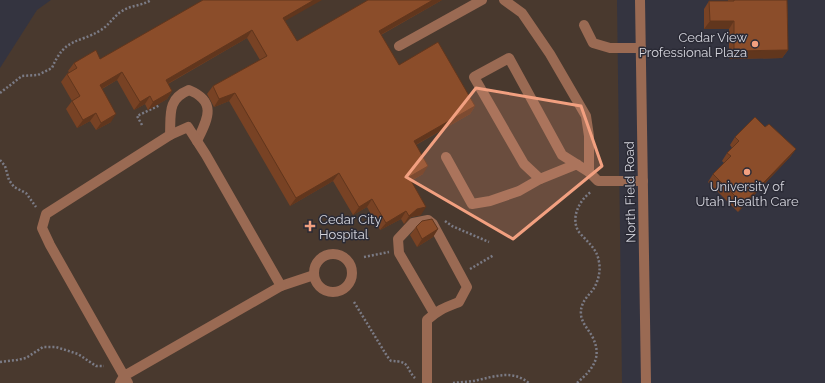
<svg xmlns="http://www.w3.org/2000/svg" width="825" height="383" font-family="Raleway,sans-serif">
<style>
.medical{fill:#49392e}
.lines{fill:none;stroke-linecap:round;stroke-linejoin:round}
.path{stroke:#7b7b85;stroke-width:2.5;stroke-dasharray:2 2;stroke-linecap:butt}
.minor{stroke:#9a6a53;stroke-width:10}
.wall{fill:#784224}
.shaded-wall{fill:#61361d}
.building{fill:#8b4d2a;stroke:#61361d}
.marked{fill:#f2a080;fill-opacity:0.2;stroke:#f2a080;stroke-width:3;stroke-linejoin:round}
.poi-dot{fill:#f2a080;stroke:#2a2a35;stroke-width:1.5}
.labels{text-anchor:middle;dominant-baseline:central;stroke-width:3;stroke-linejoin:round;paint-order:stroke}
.poi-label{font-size:13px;fill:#d4d4dc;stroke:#2a2a35;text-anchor:end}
.street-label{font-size:13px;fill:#d4d4dc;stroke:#2a2a35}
</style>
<rect width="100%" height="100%" fill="#343440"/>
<path class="medical" d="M51,0H617L622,383H0V68L37,10Z"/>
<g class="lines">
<g class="path">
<path d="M0,93L22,76L38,75L52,68C65,37 78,44 101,30C109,25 114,16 122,11C131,5 142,6 151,0"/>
<path d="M142,125L137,116L160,105"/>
<path d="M0,160L5,166L9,180L14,187L26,193L36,207"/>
<path d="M445,221L452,226L489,242"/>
<path d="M364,257L389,252"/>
<path d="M470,269L494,255"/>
<path d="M354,302L387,356L391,361C411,361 405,368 415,378"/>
<path d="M0,362L17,360L26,358L43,347H56L78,354L96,366H104"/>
<path d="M453,383C461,382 470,382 478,380C496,376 513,370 529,383"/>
<path d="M577,383C593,369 603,357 592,336C588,329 582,323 581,315C580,304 586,298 592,291C598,283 601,271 599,262C597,248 587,242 579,232C570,219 579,200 591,192"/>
</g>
<g class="minor">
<path d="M504,0L522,13L550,54L586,116L589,136V172L598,181H643"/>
<path d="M640,0L646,383"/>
<path d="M584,25L593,43L610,48H641"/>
<path d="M399,46L482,0"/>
<path d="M170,135C171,114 167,99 189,90C218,102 207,120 197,141"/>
<path d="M446,157L472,204L490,201L519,191L540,179"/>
<path d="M577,164L540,179L524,164L474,77L509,58L562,155L589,172"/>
<circle cx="333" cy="273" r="19"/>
<path d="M281,286L314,275"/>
<path d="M120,383L124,376L281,286L206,155L188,127L170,135L46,214L42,228L50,245L128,383"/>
<path d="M427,383V320C438,310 444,308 459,302L467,287L433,224L428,220L413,223L398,239L399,253L434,313"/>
</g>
</g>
<g class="wall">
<path d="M442,0L381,35L399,65L475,106L470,114L416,145L423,174L411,181L421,215L411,217L404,224L401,219L380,230L367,207L353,215L333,181L290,206L229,101L214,107L207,94L213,86L260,60L247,38L168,84L172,91L167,99L148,110L145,104L134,110L117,80L102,89L111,122L96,130L90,121L77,128L66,109L72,101L61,82L67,74L69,72L68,71L74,63L100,59L285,21L297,41Z"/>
<path d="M728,0H787L788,50L782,58L729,59V29H704V9L709,1H728Z"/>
<path d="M765,127L796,149L790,157L738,212L708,182L713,174L724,163L722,161L727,153L732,148L730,145L735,137Z"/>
<path d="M416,227L438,229L433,237L417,247L410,235Z"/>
</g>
<g class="shaded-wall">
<path d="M314,0H322L278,25L283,18Z"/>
<path d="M433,0H442L373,39L379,31Z"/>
<path d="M710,21H734L729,29H704Z"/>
<path d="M252,30L247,38L160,88L166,80Z"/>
<path d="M788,50L782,58L729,59L734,51Z"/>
<path d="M122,72L117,80L94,93L100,85Z"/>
<path d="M172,91L167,99L148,110L153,102Z"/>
<path d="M235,93L229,101L214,107L219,99Z"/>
<path d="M150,96L145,104L134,110L140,102Z"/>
<path d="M475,106L470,114L408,149L414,141Z"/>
<path d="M96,113L90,121L77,128L83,120Z"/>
<path d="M116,114L111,122L96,130L101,123Z"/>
<path d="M796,149L790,157L738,212L743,204Z"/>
<path d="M428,166L423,174L403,185L409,177Z"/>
<path d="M339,173L333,181L290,206L296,198Z"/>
<path d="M372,199L367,207L353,215L359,207Z"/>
<path d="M426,207L421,215L411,217L404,224L409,216L417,209Z"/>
<path d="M406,211L401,219L380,230L386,223Z"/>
<path d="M438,229L433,237L417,247L422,239Z"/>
</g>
<g class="building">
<path d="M203,0H314L283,18L297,41L368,0H433L379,31L399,65L438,42L475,106L414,141L428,166L409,177L426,207L417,209L409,216L406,211L386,223L372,199L359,207L339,173L296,198L235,93L219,99L213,86L267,56L252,30L166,80L172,91L153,102L150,96L140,102L122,72L100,85L116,114L101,123L96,113L83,120L72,101L80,96L67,74L77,68L74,63L96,50L100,59Z"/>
<path d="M734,0H787L788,50L734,51V21H710L709,1H734Z"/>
<path d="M755,117L765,127L769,124L796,149L743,204L713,174L731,156L727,153L739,141L735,137Z"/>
<path d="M432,219L438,229L422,239L416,227L422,221Z"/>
</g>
<path class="marked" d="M476,88L581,106L602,166L513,239L406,177Z"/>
<g class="poi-dot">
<circle cx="755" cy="44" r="4"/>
<circle cx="747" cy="172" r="4"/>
<path d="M308 220h4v4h4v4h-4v4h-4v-4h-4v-4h4z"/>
</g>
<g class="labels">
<g class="poi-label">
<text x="747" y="37">Cedar View<tspan x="747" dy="15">Professional Plaza</tspan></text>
<text x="747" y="186" text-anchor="middle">University of<tspan x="747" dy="15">Utah Health Care</tspan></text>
<text x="319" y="219" text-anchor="start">Cedar City<tspan x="319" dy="15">Hospital</tspan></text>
</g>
<g class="street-label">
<text transform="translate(630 192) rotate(-91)">North Field Road</text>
</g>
</g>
</svg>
